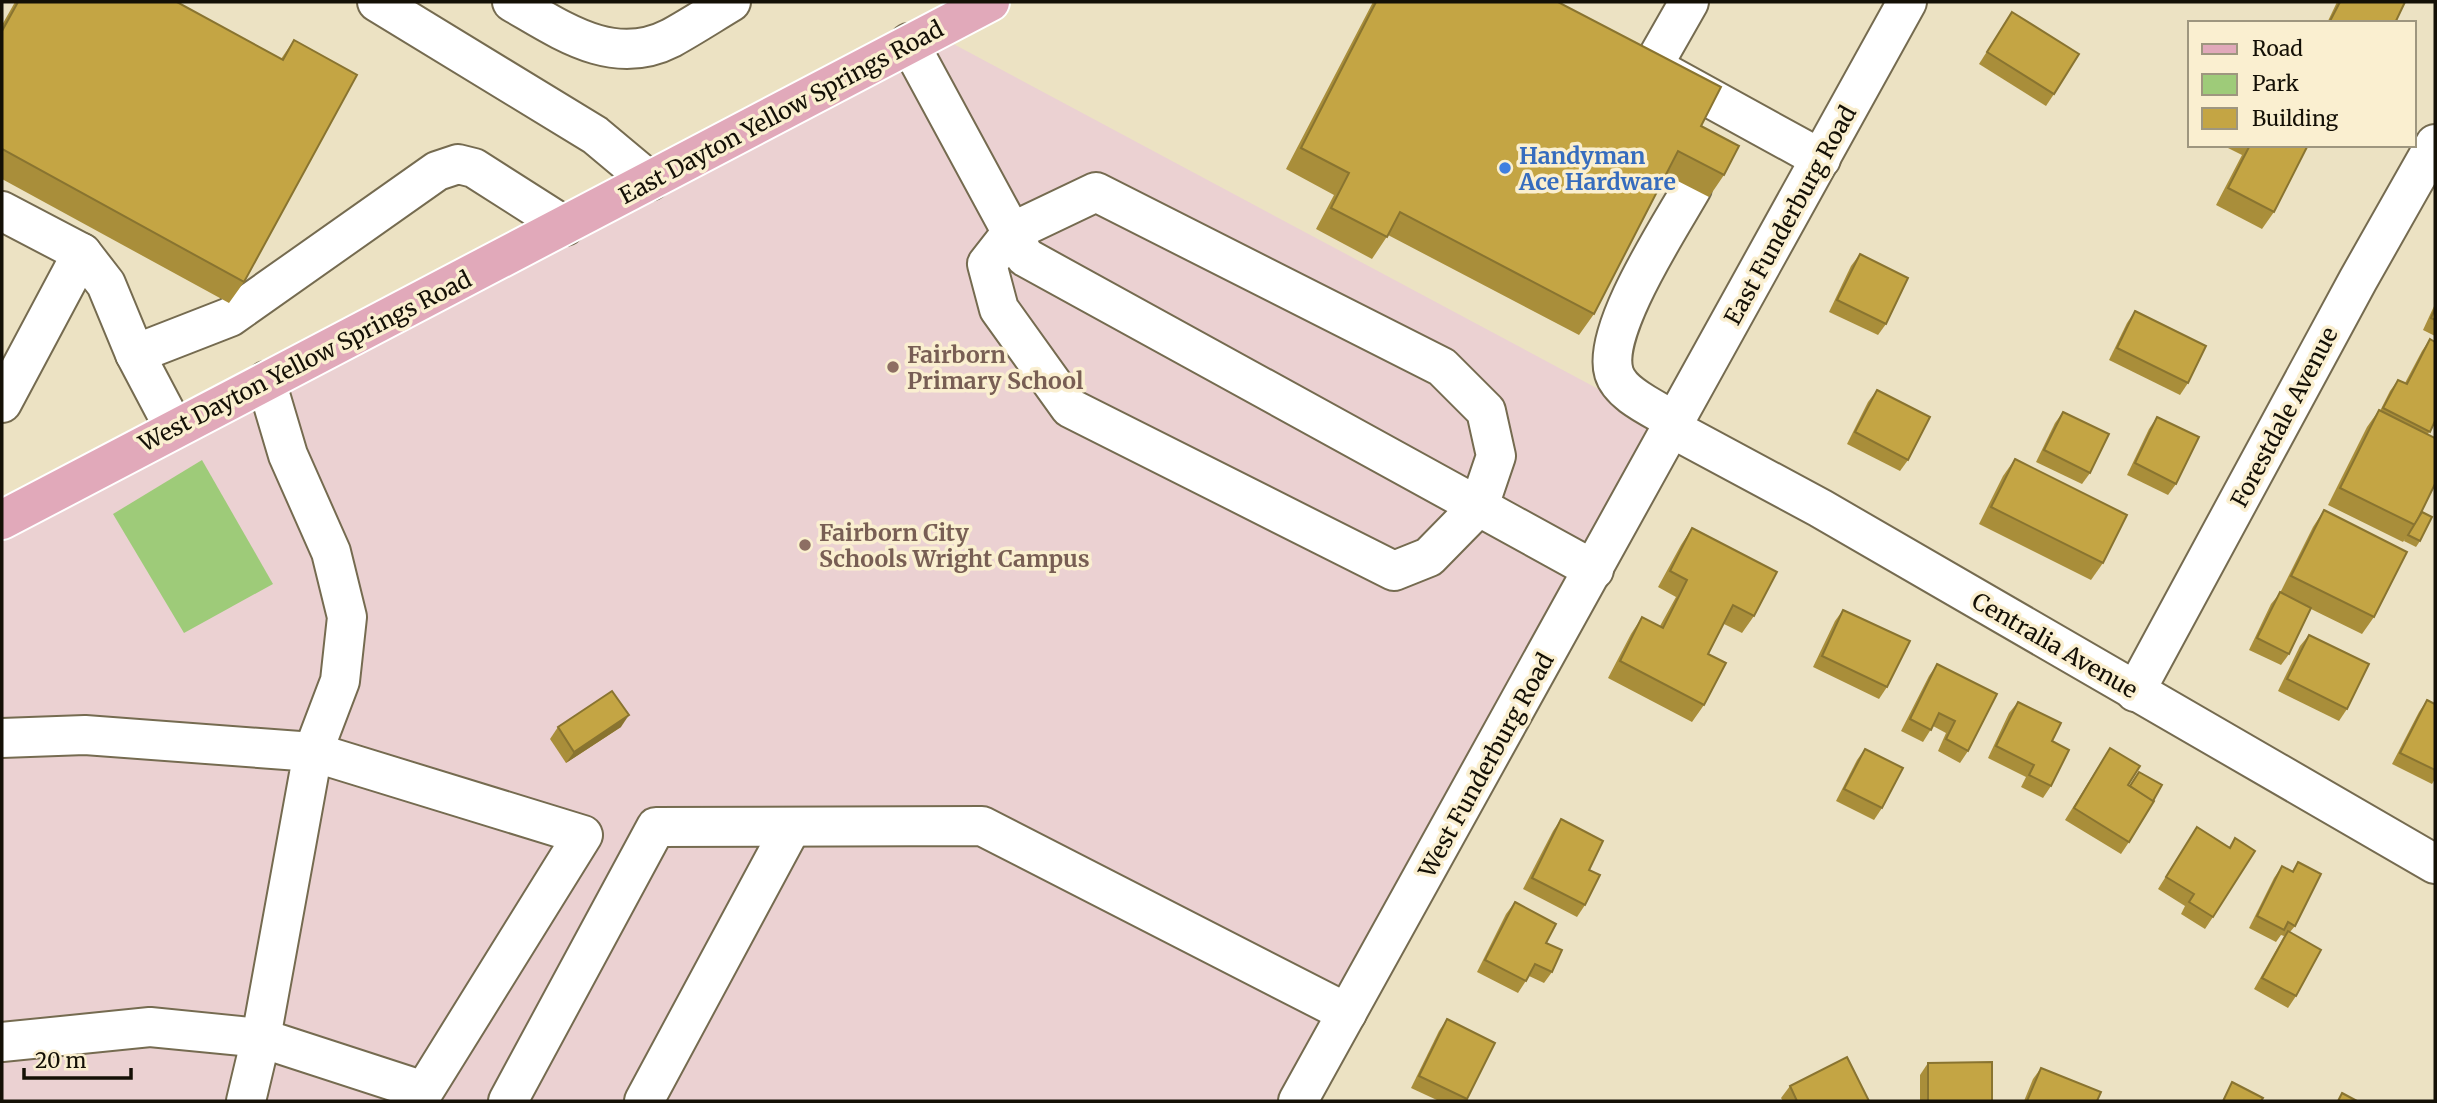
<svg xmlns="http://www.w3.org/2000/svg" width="2437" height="1103" font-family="Merriweather,serif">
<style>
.education{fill:#ebd1d2}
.green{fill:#9ecb79}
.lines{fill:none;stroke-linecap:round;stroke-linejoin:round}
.minor-casing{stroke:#756b50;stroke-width:42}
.major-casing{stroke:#fff;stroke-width:42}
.minor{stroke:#fff;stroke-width:38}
.major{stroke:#e1a9ba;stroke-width:38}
.wall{fill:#a98e3a}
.shaded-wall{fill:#897430}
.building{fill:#c4a544;stroke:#897430;stroke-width:2}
.shop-dot{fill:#3f7fe0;stroke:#faefd0;stroke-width:2.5}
.education-dot{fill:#8d6e63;stroke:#faefd0;stroke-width:2.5}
.labels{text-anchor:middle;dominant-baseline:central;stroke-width:7;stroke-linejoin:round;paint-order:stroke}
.street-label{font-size:23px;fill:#141006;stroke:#faefd0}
.shop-label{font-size:23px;font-weight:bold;fill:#366cbe;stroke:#faefd0;text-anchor:start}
.education-label{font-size:23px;font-weight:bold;fill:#785e54;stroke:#faefd0;text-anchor:start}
</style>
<rect width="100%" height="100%" fill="#ece2c3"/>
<path class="education" d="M931,32L1673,429L1298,1101H2V520Z"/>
<path class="green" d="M202,460L273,584L184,633L113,514Z"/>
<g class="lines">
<defs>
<g id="minor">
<path d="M377,2L595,135L650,181"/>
<path d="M512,2C561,30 613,68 671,38C691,27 711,14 731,2"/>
<path d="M909,43L1025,257L1594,570"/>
<path d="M1652,67L1689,2"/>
<path d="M1670,76L1821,159"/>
<path d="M1096,192L1442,367L1486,411L1496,456L1479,506L1429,557L1394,571L1070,408L999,309L987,264L1012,232Z"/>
<path d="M2,211L82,253L106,284L135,354L174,428"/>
<path d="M135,354L230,317L437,171L458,164L474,168L565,226"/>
<path d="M2,403L82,253"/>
<path d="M1676,422C1658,410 1621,396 1614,373C1601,331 1670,227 1692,188"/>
<path d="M1673,429L1820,508L2435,864"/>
<path d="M2135,692L2358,280L2435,144"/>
<path d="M2,738L85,735L313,752L261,1038L246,1101"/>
<path d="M2,1042L150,1027L261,1038L424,1091L583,835L313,752L340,681L347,617L331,552L288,455L266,381"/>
<path d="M508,1101L656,827L982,826L1347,1013"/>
<path d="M644,1101L791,828"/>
<path d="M1298,1101L1907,2"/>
</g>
<path id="major" d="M2,520L990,2"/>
</defs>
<use href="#minor" class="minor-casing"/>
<use href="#major" class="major-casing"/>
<use href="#minor" class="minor"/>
<use href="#major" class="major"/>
</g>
<g class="wall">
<path d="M15,2H177L281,59L294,40L244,282L229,303L2,179V25Z"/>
<path d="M1373,2H1558L1701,126L1724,175L1709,197L1666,175L1594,314L1579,335L1388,235L1372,259L1316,229L1334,195L1286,169Z"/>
<path d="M2337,2H2405L2395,23H2327Z"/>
<path d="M2012,12L2054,94L2046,106L1979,64Z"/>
<path d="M2226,145H2308L2274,212L2262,229L2216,205L2242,155L2226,147Z"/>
<path d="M1860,254L1886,324L1878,335L1829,312L1851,266Z"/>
<path d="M2435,304V336L2423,330Z"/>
<path d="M2135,311L2188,383L2180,395L2109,360L2127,323Z"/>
<path d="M2430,339L2435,421L2428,434L2420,541L2416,547L2404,541L2405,539L2403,542L2328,505L2367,427L2379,410L2380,411L2390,391L2398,380L2405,383L2422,351Z"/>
<path d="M1877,390L1908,460L1900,471L1847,444L1868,402Z"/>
<path d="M2063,412L2090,473L2082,484L2036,462L2055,423Z"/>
<path d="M2157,417L2176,484L2168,495L2127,475L2149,429Z"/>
<path d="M2015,459L2103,563L2091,580L1979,524L2003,476Z"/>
<path d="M2324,510L2374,617L2362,634L2311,609L2289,654L2281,665L2249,650L2271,604L2280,593L2313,527Z"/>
<path d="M1692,528L1754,616L1742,633L1724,624L1708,654L1704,705L1692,722L1608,678L1631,634L1642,617L1660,626L1676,597L1658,587L1681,545Z"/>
<path d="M1843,610L1887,687L1879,699L1813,667L1835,621Z"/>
<path d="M2309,635L2347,709L2339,721L2278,691L2300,646Z"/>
<path d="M1937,664L1968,751L1960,763L1938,751L1946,733L1933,726L1923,742L1901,731L1929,676Z"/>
<path d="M2427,700L2435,704V779L2432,784L2392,764L2419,712Z"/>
<path d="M2018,702L2052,741L2051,786L2043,798L2021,787L2026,777L1988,758L2009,713Z"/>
<path d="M558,727H621L566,763L550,739Z"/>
<path d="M2110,748L2128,785L2130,786L2139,772L2129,842L2121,854L2065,820Z"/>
<path d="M1865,749L1882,808L1874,820L1836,801L1857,760Z"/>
<path d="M1561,819L1589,870L1585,905L1577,917L1523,889L1553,831Z"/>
<path d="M2197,827L2229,847L2235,838L2213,917L2205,929L2181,914L2185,906L2158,889Z"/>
<path d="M2298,862L2295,926L2290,932L2296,996L2288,1008L2254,989L2284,936L2281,935L2276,942L2249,928L2274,878L2282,866L2292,871Z"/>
<path d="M1515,902L1546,943L1552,972L1544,983L1529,976L1518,993L1477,972L1506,914Z"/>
<path d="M1447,1019L1467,1099L1466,1101H1439L1411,1088L1439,1031Z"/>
<path d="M1928,1063L1992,1101H1920V1075Z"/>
<path d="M2041,1068L2097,1101H2024L2033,1079Z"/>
<path d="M1790,1086L1869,1101H1783L1781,1098Z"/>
</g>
<path class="shaded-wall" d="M629,715L621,727L566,763L574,752Z"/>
<g class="building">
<path d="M18,2H177L283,60L294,40L357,75L244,282L2,149V31Z"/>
<path d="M1376,2H1558L1721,87L1701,126L1739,146L1724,175L1678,151L1594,314L1400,212L1387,237L1331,208L1349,173L1301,148Z"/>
<path d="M2340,2H2405L2395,23H2333L2330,21Z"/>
<path d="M2012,12L2079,54L2054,94L1987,52Z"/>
<path d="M2250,145H2308L2274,212L2228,188Z"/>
<path d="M1860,254L1908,278L1886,324L1837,300Z"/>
<path d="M2435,309V320L2431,318Z"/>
<path d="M2135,311L2206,346L2188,383L2117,348Z"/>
<path d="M2430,339L2435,342V421L2430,432L2383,408L2398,380L2407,384Z"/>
<path d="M1877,390L1930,417L1908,460L1855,432Z"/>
<path d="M2379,410L2435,438V484L2415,525L2340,488Z"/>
<path d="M2063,412L2109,434L2090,473L2044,450Z"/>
<path d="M2157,417L2199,437L2176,484L2135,463Z"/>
<path d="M2015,459L2127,515L2103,563L1991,507Z"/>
<path d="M2324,510L2407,552L2374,617L2291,576Z"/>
<path d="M2422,512L2432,517L2420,541L2408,535Z"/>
<path d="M1692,528L1777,572L1754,616L1733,605L1708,654L1726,663L1704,705L1620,661L1642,617L1663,628L1687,580L1670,571Z"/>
<path d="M2280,592L2311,608L2289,654L2257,638Z"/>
<path d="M1843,610L1910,641L1887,687L1822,656Z"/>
<path d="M2309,635L2369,664L2347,709L2287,679Z"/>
<path d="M1937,664L1997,694L1968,751L1946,739L1955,721L1939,713L1931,730L1910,719Z"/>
<path d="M612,691L629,715L574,752L558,727Z"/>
<path d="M2427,700L2435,704V770L2400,753Z"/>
<path d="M2018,702L2061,723L2052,741L2069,750L2051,786L2029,775L2034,765L1996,746Z"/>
<path d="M2110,748L2140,766L2128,785L2154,801L2129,842L2074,808Z"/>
<path d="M1865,749L1903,768L1882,808L1844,789Z"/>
<path d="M2139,772L2162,785L2153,801L2130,786Z"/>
<path d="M1561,819L1603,841L1589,870L1600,875L1585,905L1532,878Z"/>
<path d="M2197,827L2230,848L2235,838L2255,851L2213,917L2189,902L2194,894L2166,877Z"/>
<path d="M2298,862L2321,874L2295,926L2288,922L2284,930L2257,916L2282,866L2293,872Z"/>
<path d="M1515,902L1556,924L1546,943L1562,950L1552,972L1535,964L1526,981L1485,960Z"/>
<path d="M2288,931L2321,950L2296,996L2262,978Z"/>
<path d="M1447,1019L1495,1043L1467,1099L1419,1076Z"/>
<path d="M1847,1057L1869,1101H1797L1790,1086Z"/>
<path d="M1992,1062V1101H1928V1063Z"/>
<path d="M2041,1068L2101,1092L2097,1101H2027Z"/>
<path d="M2232,1082L2263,1098L2261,1101H2223Z"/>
<path d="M2342,1093L2357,1101H2338Z"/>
</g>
<circle class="shop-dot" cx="1505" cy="168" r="7"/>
<g class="education-dot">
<circle cx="893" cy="367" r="7"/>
<circle cx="805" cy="545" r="7"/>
</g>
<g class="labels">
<g class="street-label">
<text transform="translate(781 112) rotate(-28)">East Dayton Yellow Springs Road</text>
<text transform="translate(1790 215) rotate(-61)">East Funderburg Road</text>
<text transform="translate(305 361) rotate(-27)">West Dayton Yellow Springs Road</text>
<text transform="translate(2284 417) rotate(-62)">Forestdale Avenue</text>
<text transform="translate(2055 645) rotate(30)">Centralia Avenue</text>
<text transform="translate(1486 765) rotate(-61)">West Funderburg Road</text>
</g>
<g class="shop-label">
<text x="1519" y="155">Handyman<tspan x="1519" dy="26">Ace Hardware</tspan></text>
</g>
<g class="education-label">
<text x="907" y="354">Fairborn<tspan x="907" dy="26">Primary School</tspan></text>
<text x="819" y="532">Fairborn City<tspan x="819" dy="26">Schools Wright Campus</tspan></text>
</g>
</g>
<rect width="2437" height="1103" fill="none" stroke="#141006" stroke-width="7"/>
<rect x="2188" y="21" width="228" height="126" fill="#faefd0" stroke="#9e967f" stroke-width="2"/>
<rect x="2202" y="44" width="35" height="10" fill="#e1a9ba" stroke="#9e967f" stroke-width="2"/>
<text x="2252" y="56" font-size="21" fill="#141006">Road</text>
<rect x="2202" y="74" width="35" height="21" fill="#9ecb79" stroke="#9e967f" stroke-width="2"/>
<text x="2252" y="91" font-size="21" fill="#141006">Park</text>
<rect x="2202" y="108" width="35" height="21" fill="#c4a544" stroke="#9e967f" stroke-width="2"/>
<text x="2252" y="126" font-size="21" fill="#141006">Building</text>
<path d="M24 1068v10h107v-10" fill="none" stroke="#141006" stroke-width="3.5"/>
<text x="35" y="1068" font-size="21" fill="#141006" stroke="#faefd0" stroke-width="5" paint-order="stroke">20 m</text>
</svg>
